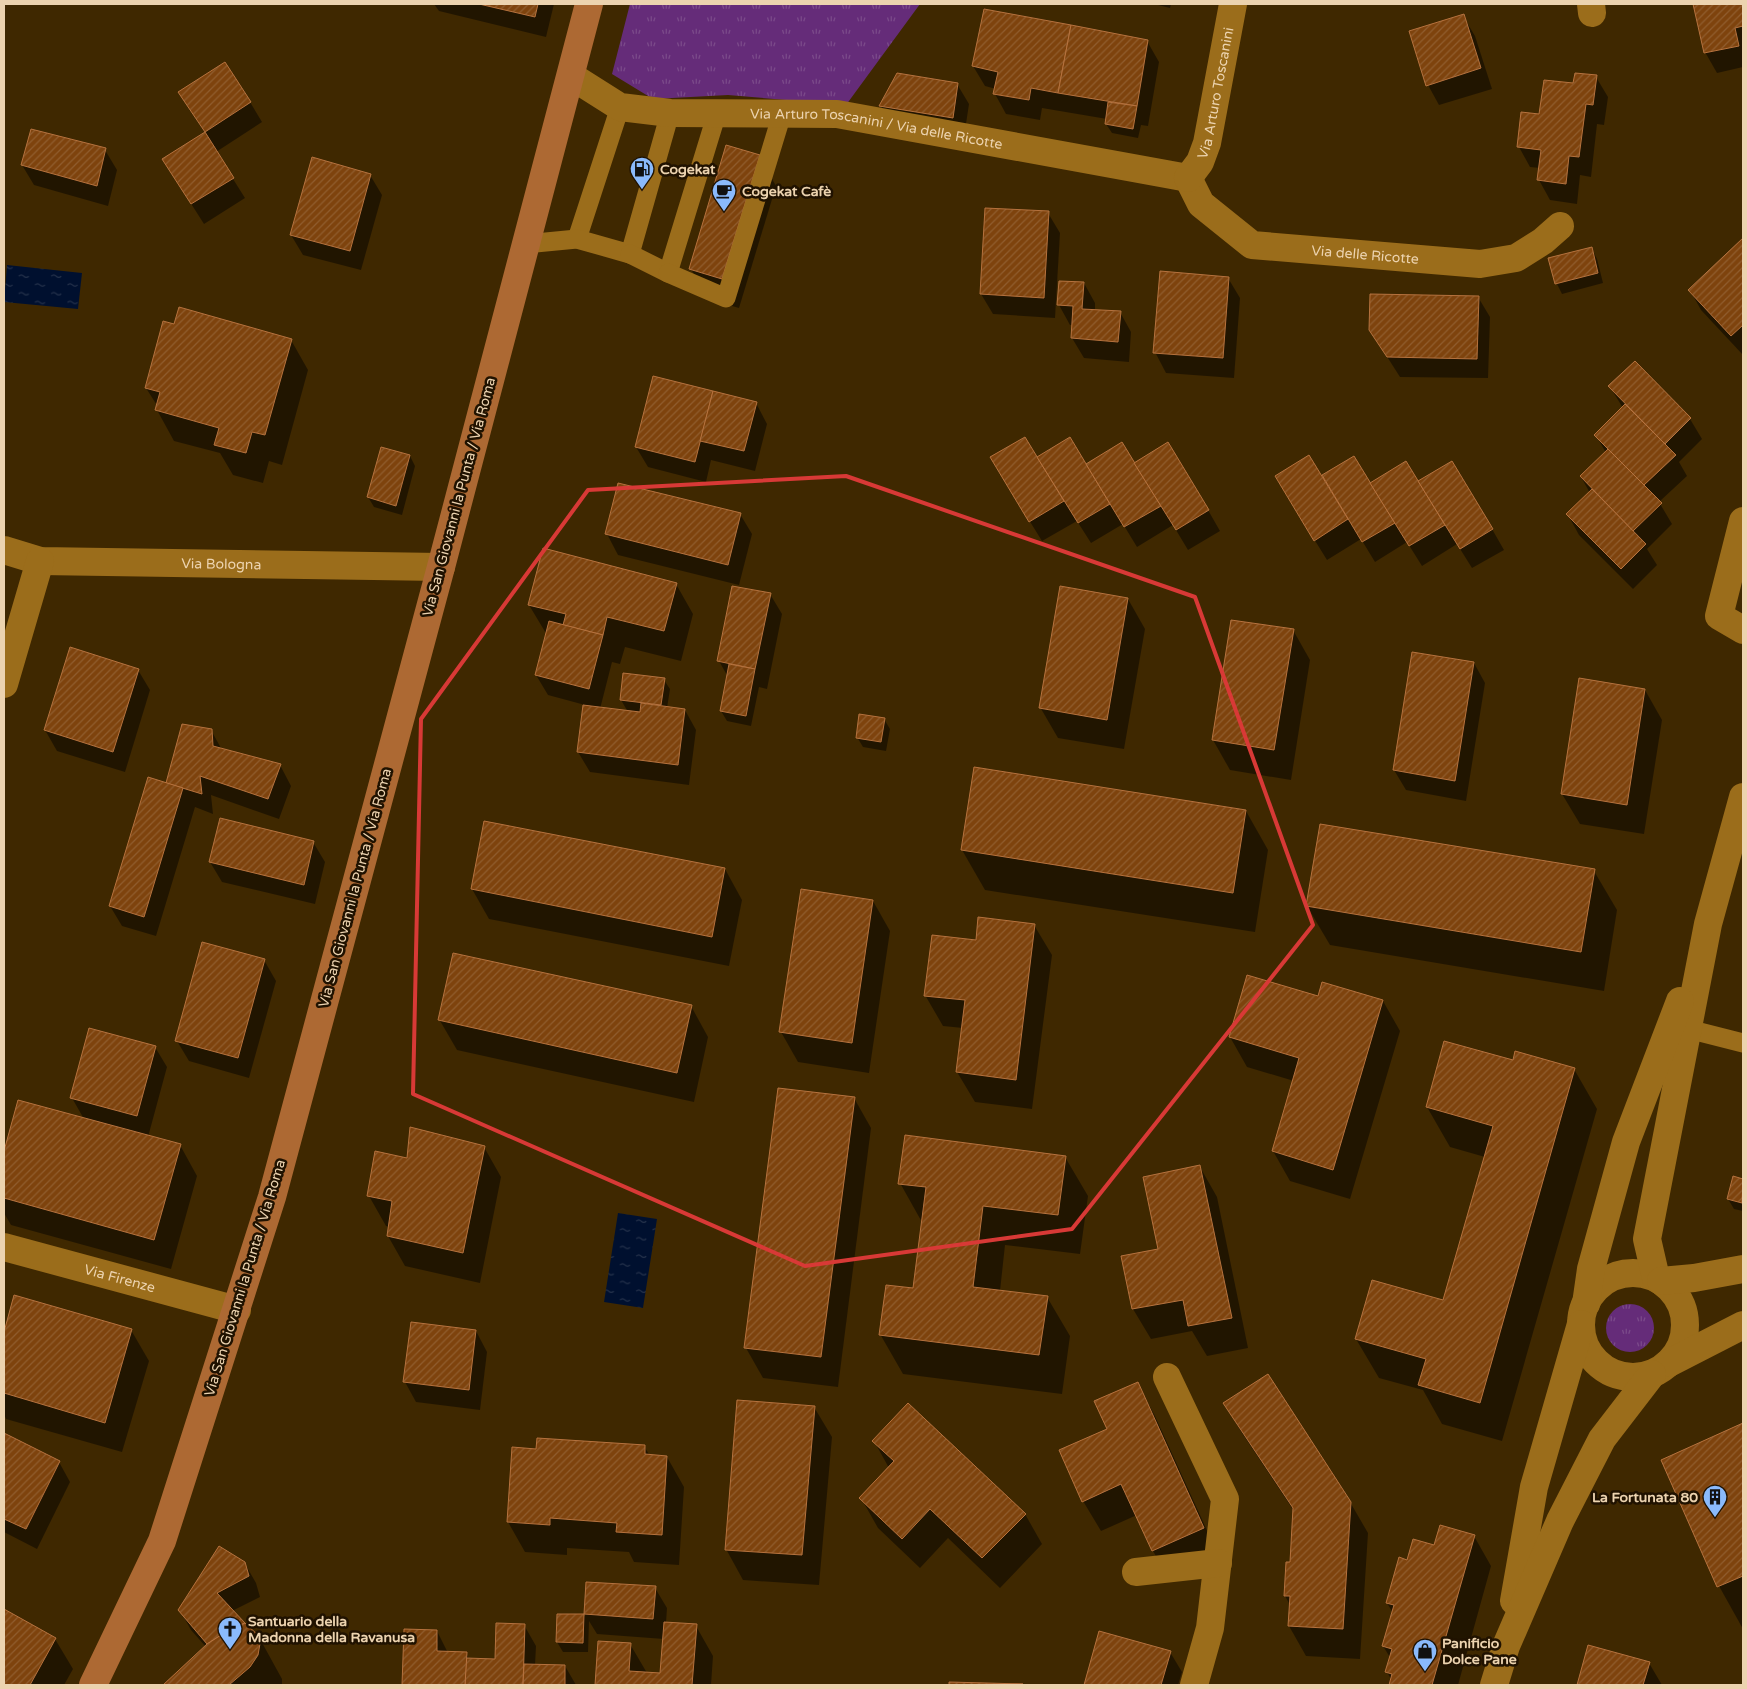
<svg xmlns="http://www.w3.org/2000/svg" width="1747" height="1689" font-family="'Varela Round',sans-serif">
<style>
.grass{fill:url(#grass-tufts)}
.water{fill:url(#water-ripples)}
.shadow{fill:#0007}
.building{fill:url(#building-hatch);stroke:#b6723e}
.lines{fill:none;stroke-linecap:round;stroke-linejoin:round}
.service{stroke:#9b6d1b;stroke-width:19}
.minor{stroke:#9b6d1b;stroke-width:28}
.secondary{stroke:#ad6933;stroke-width:28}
.marked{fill:none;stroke:#d83936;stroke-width:4;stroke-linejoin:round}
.labels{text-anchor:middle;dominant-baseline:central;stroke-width:5;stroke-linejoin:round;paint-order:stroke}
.street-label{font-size:14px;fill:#ecd3af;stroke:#201200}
.poi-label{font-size:14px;font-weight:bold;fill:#ecd3af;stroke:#201200;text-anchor:start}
</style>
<defs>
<pattern id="grass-tufts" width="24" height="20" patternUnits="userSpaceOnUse" patternTransform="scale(1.25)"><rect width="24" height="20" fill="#652c79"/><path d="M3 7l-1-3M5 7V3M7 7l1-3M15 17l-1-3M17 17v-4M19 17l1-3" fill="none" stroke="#7b4a8a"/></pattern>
<pattern id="water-ripples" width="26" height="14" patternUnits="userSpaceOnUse" patternTransform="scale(1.25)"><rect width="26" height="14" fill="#00102f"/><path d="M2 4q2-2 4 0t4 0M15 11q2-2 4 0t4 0" fill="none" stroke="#25324b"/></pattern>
<pattern id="building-hatch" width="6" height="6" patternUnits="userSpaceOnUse" patternTransform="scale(1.25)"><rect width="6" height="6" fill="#7e430d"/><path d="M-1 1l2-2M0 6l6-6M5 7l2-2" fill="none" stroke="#905d2e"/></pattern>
</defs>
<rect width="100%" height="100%" fill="#3f2800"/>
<g class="grass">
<path d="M630,4H920L846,105L728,95L653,99L612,74Z"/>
<circle cx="1630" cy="1328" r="24"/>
</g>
<g class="water">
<path d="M7,265L82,273L78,309L4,302Z"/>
<path d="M618,1213L657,1219L643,1308L604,1302Z"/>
</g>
<g class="shadow">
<path d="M434,4H554L546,37L439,11Z"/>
<path d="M1154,4H1171L1170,8Z"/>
<path d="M1695,4H1743V67L1717,73L1705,52Z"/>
<path d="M1463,16L1475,36L1492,89L1439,105L1428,85Z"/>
<path d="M1147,41L1159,62L1148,126L1141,125L1138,138L1112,133L1106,124L1107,119L1042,108L1040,120L1006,114L995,94L996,89L985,86L973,66Z"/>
<path d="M897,75L957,84L969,104L964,137L892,126L881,106Z"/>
<path d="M1596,77L1608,97L1604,125L1597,124L1591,177L1580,175L1577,204L1550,200L1539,180L1540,168L1530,167L1519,147L1540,116Z"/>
<path d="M180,92L250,102L262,122L216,152L245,198L204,224L176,180L205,133Z"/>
<path d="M105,150L117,170L108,206L34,185L22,165Z"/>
<path d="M759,156L776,186L739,308L708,299L691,269Z"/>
<path d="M370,175L382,195L361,270L303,255L291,235Z"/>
<path d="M1048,213L1060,233L1055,318L993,314L981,294Z"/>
<path d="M1743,239V355L1701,310L1690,290Z"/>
<path d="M1592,249L1597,259L1603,283L1562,294L1557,284L1550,259Z"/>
<path d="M1228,278L1240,298L1234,378L1166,373L1155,352Z"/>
<path d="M1084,283L1095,303V311L1120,312L1131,332L1129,362L1084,358L1072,338L1073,325H1070L1059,305Z"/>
<path d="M1478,297L1490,317L1488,378L1400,377L1370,330Z"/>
<path d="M175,326L291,340L308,370L282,465L269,461L263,483L233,475L220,453L174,441L157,410L158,407L146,388Z"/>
<path d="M1610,387L1690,419L1702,439L1679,462L1687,476L1659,502L1672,524L1647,549L1657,565L1633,589L1579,535L1568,515L1590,493L1581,477L1606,453L1596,435L1623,408Z"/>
<path d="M756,403L767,424L755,471L711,460L706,482L648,467L636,447Z"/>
<path d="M410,456L415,466L402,515L374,507L368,497Z"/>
<path d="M1353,458L1370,485L1418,483L1492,529L1504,550L1472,568L1457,544L1422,566L1407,542L1375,562L1361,539L1327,560L1288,497Z"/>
<path d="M1134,465L1208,510L1220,531L1188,550L1173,525L1137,547L1123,524L1091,543L1077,521L1042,541L1003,478L1085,466Z"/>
<path d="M740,514L752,534L739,585L618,555L607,534Z"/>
<path d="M676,584L693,614L681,661L625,647L620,664L612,662L600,709L628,712L621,700L664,680L670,689L667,708L685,710L696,730L689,785L590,772L578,752L585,705L548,695L536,675L547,635L529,605Z"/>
<path d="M770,594L782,614L767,689L759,687L751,726L727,721L721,711L728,677L719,661Z"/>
<path d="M1128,599L1145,629L1124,749L1058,738L1040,707Z"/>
<path d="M1293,630L1310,660L1291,780L1230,770L1213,740Z"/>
<path d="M1474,663L1485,683L1466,801L1406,790L1394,770Z"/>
<path d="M138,670L150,690L125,772L57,751L45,730Z"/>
<path d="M1580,680L1645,690L1662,720L1644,834L1580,824L1562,794Z"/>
<path d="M884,719L890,729L886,751L863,747L857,737Z"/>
<path d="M211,730L222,750L280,765L291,786L279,819L211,795L213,814L195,807L156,936L122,926L110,906L166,784Z"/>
<path d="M1246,811L1268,850L1255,932L985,890L962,850Z"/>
<path d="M313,842L325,862L315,904L222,882L210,862Z"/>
<path d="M725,869L742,900L729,966L489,919L472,889Z"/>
<path d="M1594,871L1617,910L1604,991L1330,945L1307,906Z"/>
<path d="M873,901L890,931L869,1073L798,1062L781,1032Z"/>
<path d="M1034,925L1052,955L1032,1109L975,1102L957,1072L963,1028L943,1026L925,995L977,941Z"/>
<path d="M264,960L276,981L249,1078L189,1061L177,1041Z"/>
<path d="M1319,998L1383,1001L1400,1031L1350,1199L1290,1181L1273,1151L1294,1081L1247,1067L1230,1037Z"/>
<path d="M691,1006L708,1037L694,1102L457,1050L439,1019Z"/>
<path d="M155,1047L167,1067L148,1137L180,1145L197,1176L171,1269L11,1225L4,1213V1156L19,1102L84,1119L72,1098Z"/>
<path d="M1514,1062L1574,1069L1597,1109L1502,1441L1442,1424L1423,1390L1379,1378L1356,1339L1444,1301L1485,1157L1450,1147L1427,1107Z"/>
<path d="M854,1098L871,1128L838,1387L763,1378L746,1348Z"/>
<path d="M484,1147L501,1177L480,1283L405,1266L388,1236L389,1227L386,1226L369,1196L408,1160Z"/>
<path d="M1065,1157L1088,1196L1080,1254L1005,1245L1000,1291L1047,1297L1070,1336L1062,1394L903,1374L880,1334L914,1290L923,1224L900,1183Z"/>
<path d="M1200,1167L1217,1197L1248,1348L1207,1356L1192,1331L1151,1339L1133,1309L1123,1257L1159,1250Z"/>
<path d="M1733,1177L1743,1180V1211L1734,1209L1728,1199Z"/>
<path d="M15,1297L131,1330L149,1361L122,1452L6,1419L4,1414V1337Z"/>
<path d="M476,1331L487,1352L480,1410L416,1402L405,1382Z"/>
<path d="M1137,1384L1154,1414L1220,1559L1170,1581L1153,1551L1137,1515L1101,1531L1083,1501L1108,1429Z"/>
<path d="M1224,1403L1350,1502L1368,1533L1360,1659L1306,1656L1289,1626L1290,1605L1285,1596L1288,1563H1291L1294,1511L1242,1433Z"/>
<path d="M814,1407L832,1437L819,1585L743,1580L726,1549Z"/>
<path d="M1743,1425V1629L1719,1586L1663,1460Z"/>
<path d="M4,1435L59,1462L70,1482L37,1549L4,1532Z"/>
<path d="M874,1441L1025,1514L1042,1544L1000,1588L948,1538L920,1568L878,1528L861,1498L889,1468Z"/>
<path d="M644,1446L650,1456L667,1457L684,1487L679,1565L634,1562L629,1552L567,1548V1555L525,1552L508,1522L537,1451Z"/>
<path d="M1474,1536L1491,1566L1458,1685H1390L1392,1681L1387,1672L1391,1659L1383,1646L1393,1613L1387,1603L1434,1547Z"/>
<path d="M244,1562L256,1583L260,1597L232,1611L260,1639L282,1679V1685H165L206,1647L191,1630L180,1610Z"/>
<path d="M588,1584L655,1588L667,1608L666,1623L696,1626L713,1656L711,1685H596L599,1642L630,1644L647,1673L662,1674L664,1639L597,1634L589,1621L588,1652H563L557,1642L558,1615L585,1616Z"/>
<path d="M4,1610L55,1639L73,1669L64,1685H4Z"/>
<path d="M524,1625L536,1646L535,1665L565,1666L576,1685H404L405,1630L437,1631L448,1653H466L469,1659L496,1660Z"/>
<path d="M1100,1632L1170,1652L1182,1672L1178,1685H1085Z"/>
<path d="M1589,1646L1649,1663L1662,1685H1578Z"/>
<path d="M950,1684L1008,1685H950Z"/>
</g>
<g class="building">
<path d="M479,4H538L535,17Z"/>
<path d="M1693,4H1743V26L1735,28L1739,46L1704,53Z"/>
<path d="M984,9L1071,25L1058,93L1031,88L1029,100L993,94L998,72L972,66Z"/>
<path d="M1464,14L1481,68L1426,86L1409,31Z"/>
<path d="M1071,25L1148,40L1137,106L1058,93Z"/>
<path d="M225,62L251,102L205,132L178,92Z"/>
<path d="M897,73L958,83L953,118L879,106Z"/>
<path d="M1575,73L1597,75L1593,105L1586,104L1579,157L1569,156L1566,184L1537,180L1541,150L1517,147L1521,112L1539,114L1544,80L1573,83Z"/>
<path d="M1108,102L1137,106L1133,129L1105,124Z"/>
<path d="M31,129L106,148L97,186L21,165Z"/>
<path d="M205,132L234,178L191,204L162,159Z"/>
<path d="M726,145L760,155L722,279L689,269Z"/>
<path d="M312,157L371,174L350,251L290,235Z"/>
<path d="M985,208L1049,211L1044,298L980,294Z"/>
<path d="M1743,238V325L1731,336L1688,290Z"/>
<path d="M1592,247L1598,273L1555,284L1548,258Z"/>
<path d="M1160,271L1229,277L1223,358L1153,353Z"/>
<path d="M1059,281L1084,282L1082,309L1121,311L1118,342L1071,338L1073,306L1057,305Z"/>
<path d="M1370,294L1479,296L1477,359L1387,357L1369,330Z"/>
<path d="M179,307L292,339L265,435L252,432L246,453L214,445L219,428L155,410L160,392L145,388L163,321L174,324Z"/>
<path d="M1635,361L1691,418L1665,444L1608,386Z"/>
<path d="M653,376L713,391L695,462L635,447Z"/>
<path d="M713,391L757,402L744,451L700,441Z"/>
<path d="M1625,404L1676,455L1644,485L1594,435Z"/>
<path d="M1025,437L1064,501L1029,522L990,457Z"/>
<path d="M1070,437L1110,504L1078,523L1037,457Z"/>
<path d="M1122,442L1161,506L1124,527L1086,464Z"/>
<path d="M1168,442L1209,510L1176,530L1134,463Z"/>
<path d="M381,447L410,455L396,506L367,497Z"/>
<path d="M1608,449L1662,503L1633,531L1580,476Z"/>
<path d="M1309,455L1348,519L1314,541L1275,476Z"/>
<path d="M1354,456L1395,523L1362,542L1322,475Z"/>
<path d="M1406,461L1445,525L1409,546L1370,483Z"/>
<path d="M1452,461L1493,529L1460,549L1418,481Z"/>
<path d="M618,483L741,513L728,565L605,534Z"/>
<path d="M1592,489L1646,544L1621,569L1566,514Z"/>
<path d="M543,548L677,583L664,631L607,617L603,635L563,625L566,614L528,605Z"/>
<path d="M732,586L771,593L755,669L717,661Z"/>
<path d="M1060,586L1128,598L1107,720L1039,708Z"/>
<path d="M1231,620L1294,629L1274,750L1212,740Z"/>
<path d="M549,621L603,635L589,689L535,675Z"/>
<path d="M70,647L139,669L113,752L44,730Z"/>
<path d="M1412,652L1474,662L1455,781L1393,770Z"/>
<path d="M729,664L755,669L746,716L720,711Z"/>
<path d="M623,673L665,678L661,705L620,700Z"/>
<path d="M1579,678L1645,689L1627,805L1561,794Z"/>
<path d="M641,703L685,709L678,765L577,752L583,705L640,712Z"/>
<path d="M859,714L885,718L881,742L856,738Z"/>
<path d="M182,724L212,729L213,746L281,764L268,799L200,776L202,794L166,783Z"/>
<path d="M974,767L1246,810L1233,893L961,850Z"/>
<path d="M148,777L183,788L144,917L109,906Z"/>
<path d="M220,818L314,841L304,885L209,862Z"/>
<path d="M484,821L725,868L712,937L471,889Z"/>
<path d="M1320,824L1595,869L1581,952L1306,906Z"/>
<path d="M801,889L873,900L852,1043L779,1032Z"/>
<path d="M978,917L1035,924L1016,1080L956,1072L965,1000L924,996L932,935L976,940Z"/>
<path d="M202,942L265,959L238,1058L175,1041Z"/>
<path d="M453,953L692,1005L677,1073L438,1020Z"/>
<path d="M1247,975L1318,996L1322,982L1383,1000L1333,1170L1272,1151L1299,1058L1229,1037Z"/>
<path d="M89,1028L156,1046L137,1116L70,1098Z"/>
<path d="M1444,1041L1513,1060L1515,1051L1575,1068L1480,1403L1418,1385L1426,1359L1355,1339L1372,1280L1443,1300L1493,1126L1426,1107Z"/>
<path d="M778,1088L855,1097L821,1357L744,1348Z"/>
<path d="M18,1100L181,1144L154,1240L4,1198V1151Z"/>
<path d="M410,1127L485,1146L463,1253L387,1236L392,1201L367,1196L375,1151L407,1158Z"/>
<path d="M905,1135L1066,1156L1058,1215L983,1206L973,1287L1048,1296L1039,1355L879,1335L886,1285L913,1288L926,1187L898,1184Z"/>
<path d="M1200,1165L1232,1318L1188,1326L1183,1300L1132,1309L1121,1256L1158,1249L1143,1177Z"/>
<path d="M1733,1176L1743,1179L1742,1203L1727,1199Z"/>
<path d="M14,1295L132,1329L105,1423L4,1393V1332Z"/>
<path d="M411,1322L476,1330L469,1390L403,1382Z"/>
<path d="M1268,1374L1351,1502L1343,1629L1288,1626L1290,1596H1284L1286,1562H1290L1293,1508L1223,1403Z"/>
<path d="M1138,1382L1204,1528L1152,1551L1121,1484L1082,1502L1059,1450L1107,1429L1094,1401Z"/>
<path d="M737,1400L815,1406L802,1555L725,1550Z"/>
<path d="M908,1403L1026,1514L982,1558L930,1509L902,1539L859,1498L894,1461L872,1441Z"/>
<path d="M1743,1423V1576L1717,1587L1661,1460Z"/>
<path d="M4,1433L60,1461L26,1529L4,1519Z"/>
<path d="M537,1438L645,1445V1454L667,1456L662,1535L616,1532L617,1523L550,1518V1525L507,1522L512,1447L536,1449Z"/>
<path d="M1440,1525L1475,1535L1432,1685H1389L1392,1674L1385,1672L1392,1649L1382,1646L1394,1605L1386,1603L1399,1557L1407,1560L1413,1539L1434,1545Z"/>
<path d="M219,1546L245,1562L249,1576L217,1593L245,1623L229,1630L207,1644L178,1610Z"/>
<path d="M586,1582L656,1586L653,1619L584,1614Z"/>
<path d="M4,1609L56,1638L30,1685H4Z"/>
<path d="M557,1614H584L583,1643L556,1642Z"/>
<path d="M664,1622L697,1624L692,1685H595L598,1641L631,1643L629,1671L660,1673Z"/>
<path d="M245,1623L261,1638L258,1655L250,1667L229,1685H163L207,1644L229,1630Z"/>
<path d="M496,1623L525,1624L523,1685H465L466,1658L495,1659Z"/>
<path d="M404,1629L437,1630V1651L467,1652L465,1685H402Z"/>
<path d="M1099,1631L1171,1651L1161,1685H1084Z"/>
<path d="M1588,1645L1650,1662L1643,1685H1577Z"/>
<path d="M524,1664L565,1665V1685H523Z"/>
<path d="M949,1682L1023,1684L949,1685Z"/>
</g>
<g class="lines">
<g class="service">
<path d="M577,239L620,107"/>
<path d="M525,244L577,239L630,254L670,113"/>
<path d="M630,254L668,273L717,113"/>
<path d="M668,273L726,298L782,114"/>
<path d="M1676,1026L1743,1043"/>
</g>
<g class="minor">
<path d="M1591,4L1592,13"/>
<path id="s1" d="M571,76L620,107L670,113L837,114L1188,178"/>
<path id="s2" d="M1188,178L1201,204L1252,245L1480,264L1516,258L1543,241L1560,226"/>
<path id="s3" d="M1188,178L1200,162L1207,143L1233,4"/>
<path d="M1743,521L1719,616L1743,630"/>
<path id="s4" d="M4,550L40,561L441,567"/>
<path d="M4,684L40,561"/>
<path id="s5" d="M4,1247L237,1310"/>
<circle cx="1633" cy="1325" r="52"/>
<path d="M1656,1278L1647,1239L1708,924L1743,797"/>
<path d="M1661,1281L1694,1278L1743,1269"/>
<path d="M1586,1304L1591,1269L1626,1142L1680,1001"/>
<path d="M1669,1363L1743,1325"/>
<path d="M1167,1377L1225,1499L1210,1628L1194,1685"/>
<path d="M1136,1572L1218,1563"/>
<path d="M1514,1601L1534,1487L1581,1324"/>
<path d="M1494,1685L1506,1646L1560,1521L1602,1439L1652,1374"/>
</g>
<path class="secondary" d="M93,1685L162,1541L272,1197L441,567L589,4"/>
</g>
<path class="marked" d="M846,476L1195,597L1313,925L1072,1229L805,1266L413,1094L421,719L588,490Z"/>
<defs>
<symbol id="fuel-pin" viewBox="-11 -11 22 30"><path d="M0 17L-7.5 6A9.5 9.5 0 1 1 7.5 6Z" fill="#8abafc" stroke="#201200"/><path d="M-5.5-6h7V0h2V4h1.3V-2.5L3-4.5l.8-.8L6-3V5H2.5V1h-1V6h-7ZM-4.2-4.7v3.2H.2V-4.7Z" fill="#111"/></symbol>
<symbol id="cafe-pin" viewBox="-11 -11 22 30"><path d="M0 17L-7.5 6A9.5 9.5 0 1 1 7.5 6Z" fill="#8abafc" stroke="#201200"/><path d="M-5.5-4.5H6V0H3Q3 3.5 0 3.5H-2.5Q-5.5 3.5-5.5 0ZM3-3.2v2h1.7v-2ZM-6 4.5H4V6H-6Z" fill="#111"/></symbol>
<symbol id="building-pin" viewBox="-11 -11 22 30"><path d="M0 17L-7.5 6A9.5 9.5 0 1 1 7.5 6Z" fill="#8abafc" stroke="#201200"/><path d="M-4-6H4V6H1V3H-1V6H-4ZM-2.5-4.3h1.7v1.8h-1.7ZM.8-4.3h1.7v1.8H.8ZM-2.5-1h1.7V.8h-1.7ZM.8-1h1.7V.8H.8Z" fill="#111"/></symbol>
<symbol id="church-pin" viewBox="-11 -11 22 30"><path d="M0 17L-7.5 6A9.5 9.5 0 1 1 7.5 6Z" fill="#8abafc" stroke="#201200"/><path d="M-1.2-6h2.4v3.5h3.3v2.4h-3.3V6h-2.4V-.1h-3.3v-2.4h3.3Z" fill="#111"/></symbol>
<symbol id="shop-pin" viewBox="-11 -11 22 30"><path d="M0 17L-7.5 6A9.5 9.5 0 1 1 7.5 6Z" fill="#8abafc" stroke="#201200"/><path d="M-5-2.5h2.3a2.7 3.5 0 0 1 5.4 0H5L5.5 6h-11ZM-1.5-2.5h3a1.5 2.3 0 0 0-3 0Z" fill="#111"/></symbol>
</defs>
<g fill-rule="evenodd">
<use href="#fuel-pin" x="628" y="155" width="28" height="38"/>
<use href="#cafe-pin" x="710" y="177" width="28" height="38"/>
<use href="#building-pin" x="1701" y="1483" width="28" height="38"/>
<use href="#church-pin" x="216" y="1615" width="28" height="38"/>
<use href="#shop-pin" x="1411" y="1637" width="28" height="38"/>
</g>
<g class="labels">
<g class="street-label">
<text stroke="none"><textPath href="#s3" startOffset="91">Via Arturo Toscanini</textPath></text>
<text stroke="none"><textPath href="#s1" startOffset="316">Via Arturo Toscanini / Via delle Ricotte</textPath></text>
<text stroke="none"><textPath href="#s2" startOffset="208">Via delle Ricotte</textPath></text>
<text transform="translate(459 497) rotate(-75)">Via San Giovanni la Punta / Via Roma</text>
<text stroke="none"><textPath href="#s4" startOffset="219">Via Bologna</textPath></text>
<text transform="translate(355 888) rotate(-75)">Via San Giovanni la Punta / Via Roma</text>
<text transform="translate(245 1278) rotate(-73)">Via San Giovanni la Punta / Via Roma</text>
<text stroke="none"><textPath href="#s5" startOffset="120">Via Firenze</textPath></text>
</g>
<g class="poi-label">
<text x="660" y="169">Cogekat</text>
<text x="742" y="191">Cogekat Cafè</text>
<text x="1698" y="1497" text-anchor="end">La Fortunata 80</text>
<text x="248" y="1621">Santuario della<tspan x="248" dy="16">Madonna della Ravanusa</tspan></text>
<text x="1442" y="1643">Panificio<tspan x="1442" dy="16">Dolce Pane</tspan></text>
</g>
</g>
<rect width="1747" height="1689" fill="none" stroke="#ecd3af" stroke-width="10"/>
</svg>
